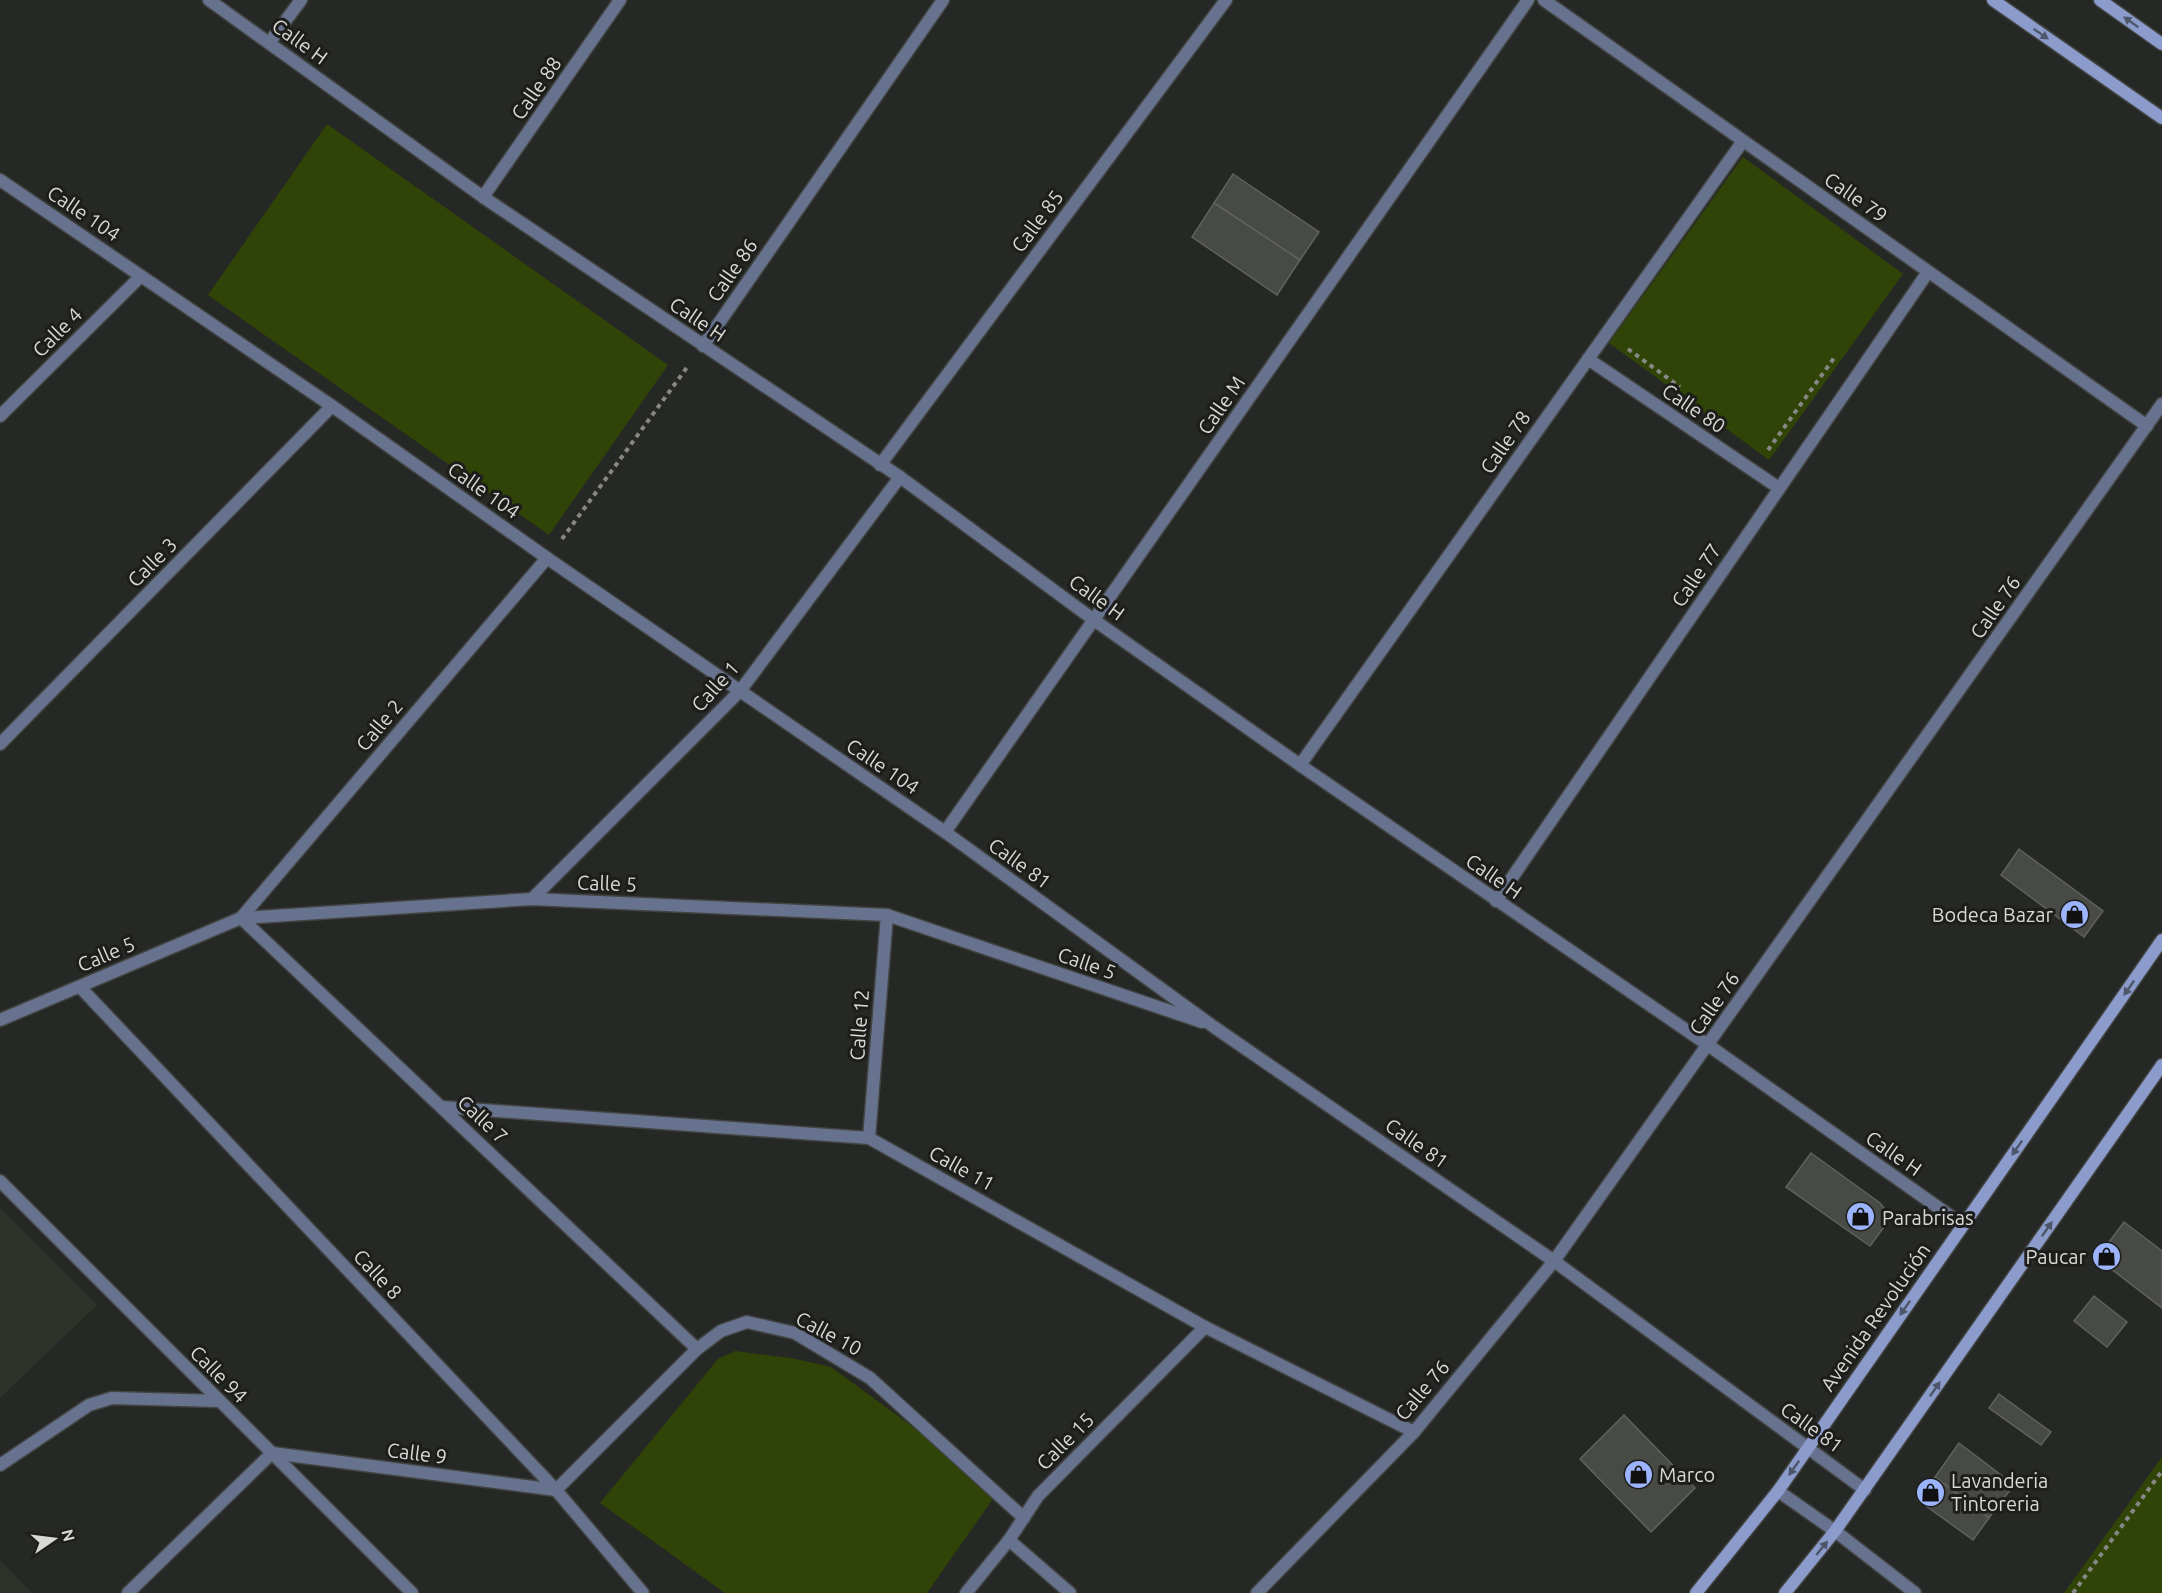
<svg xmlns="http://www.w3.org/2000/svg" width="2162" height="1593" font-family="Ubuntu,sans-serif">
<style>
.built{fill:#2e3229}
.green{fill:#314407}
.building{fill:#484a46;stroke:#60625e;stroke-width:1.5}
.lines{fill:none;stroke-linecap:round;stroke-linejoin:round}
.lane-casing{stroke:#424441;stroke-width:15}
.street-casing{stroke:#424441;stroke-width:15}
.secondary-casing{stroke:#424441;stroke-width:15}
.path{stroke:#878886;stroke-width:4;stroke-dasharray:4.5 4.5;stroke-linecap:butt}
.lane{stroke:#67728f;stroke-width:12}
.street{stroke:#67728f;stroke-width:12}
.secondary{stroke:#8b9bcb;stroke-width:12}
.oneway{fill:#4e566a}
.labels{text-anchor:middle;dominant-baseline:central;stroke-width:6;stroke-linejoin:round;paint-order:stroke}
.street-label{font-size:20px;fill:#d8d9d7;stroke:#1d1e1b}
.poi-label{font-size:20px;fill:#d8d9d7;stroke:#1d1e1b;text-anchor:start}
</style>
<rect width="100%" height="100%" fill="#262825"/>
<g class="built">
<path d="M0,1208L97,1305L0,1398Z"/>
<path d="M0,1560L32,1593H0Z"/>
</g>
<g class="green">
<path d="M327,124L668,365L549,535L208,295Z"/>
<path d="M1743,157L1903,274L1769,460L1609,343Z"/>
<path d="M735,1351L791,1358L831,1367L999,1490L927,1593H725L600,1503L718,1359Z"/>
<path d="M2162,1457V1593H2064Z"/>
</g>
<g class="building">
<path d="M1233,174L1319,232L1300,260L1214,203Z"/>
<path d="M1214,203L1300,260L1277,295L1192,237Z"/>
<path d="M2019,849L2103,911L2084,937L2001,875Z"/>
<path d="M1811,1153L1880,1203L1888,1213L1887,1223L1870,1246L1786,1187Z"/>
<path d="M2124,1222L2162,1251V1308L2097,1258Z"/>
<path d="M2094,1296L2127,1322L2107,1347L2074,1321Z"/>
<path d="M1999,1394L2051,1432L2041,1445L1989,1408Z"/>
<path d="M1624,1415L1695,1488L1651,1532L1580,1459Z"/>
<path d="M1959,1443L2014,1485L1989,1518L1935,1477Z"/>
<path d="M1935,1477L1989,1518L1973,1540L1918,1500Z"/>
</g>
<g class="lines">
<defs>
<path id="lane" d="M0,1465L89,1405L112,1398L218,1401"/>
<g id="street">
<path d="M209,0L483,197L900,477L1094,620L1300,765L1708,1045L1963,1225"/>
<path d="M1544,0L2147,426"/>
<path d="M269,43L301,0"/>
<path d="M0,180L332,406L547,558L945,832L1214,1027L1554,1261L1865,1490"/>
<path d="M483,197L620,0"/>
<path d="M703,346L943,0"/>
<path d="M1588,359L1779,488"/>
<path d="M0,416L141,276"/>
<path d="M880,465L1226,0"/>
<path d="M547,558L241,918L697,1349"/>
<path d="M0,744L332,406"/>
<path d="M1300,765L1743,141"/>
<path d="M945,832L1528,0"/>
<path d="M532,899L740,691L900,477"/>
<path d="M1496,901L1928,272"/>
<path d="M80,987L556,1490L643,1593"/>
<path d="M0,1020L241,918L532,899L887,915L1202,1022"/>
<path d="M442,1107L869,1138L1205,1327L1414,1432"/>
<path d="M869,1138L887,915"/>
<path d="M0,1181L412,1593"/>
<path d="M1778,1491L1835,1531L1915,1593"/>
<path d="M1009,1540L1070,1593"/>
<path d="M128,1593L272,1453L556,1490L697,1349L721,1331L747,1322L795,1333L870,1378L1024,1518"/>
<path d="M966,1593L1009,1540L1038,1496L1205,1327"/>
<path d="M1257,1593L1414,1432L1554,1261L2162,404"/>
</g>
<g id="secondary">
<path d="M1993,0L2162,118"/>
<path d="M2100,0L2162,44"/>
<path d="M1696,1593L1778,1491L2162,940"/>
<path d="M1785,1593L1835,1531L2162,1065"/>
</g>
</defs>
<use href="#lane" class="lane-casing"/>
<use href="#street" class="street-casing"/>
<use href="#secondary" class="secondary-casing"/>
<g class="path">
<path d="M1628,349L1680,387"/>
<path d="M1768,450L1834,358"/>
<path d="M562,539L688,366"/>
<path d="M2073,1593L2162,1471"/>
</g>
<use href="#lane" class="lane"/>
<use href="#street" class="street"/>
<use href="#secondary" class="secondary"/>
</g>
<defs><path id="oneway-solid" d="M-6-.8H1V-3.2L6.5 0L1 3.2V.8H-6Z" transform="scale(1.5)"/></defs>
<g class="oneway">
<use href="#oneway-solid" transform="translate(2131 22) rotate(-145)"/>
<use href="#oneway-solid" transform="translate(2041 34) rotate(35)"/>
<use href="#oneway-solid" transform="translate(2129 988) rotate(125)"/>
<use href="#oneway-solid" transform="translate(2017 1148) rotate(125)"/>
<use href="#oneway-solid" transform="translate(2047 1229) rotate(-55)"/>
<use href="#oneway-solid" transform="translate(1905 1308) rotate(125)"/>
<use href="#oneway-solid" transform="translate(1935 1389) rotate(-55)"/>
<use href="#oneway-solid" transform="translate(1794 1468) rotate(125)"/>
<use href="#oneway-solid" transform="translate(1822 1548) rotate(-51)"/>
</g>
<defs>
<symbol id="shop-disc" viewBox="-11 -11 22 22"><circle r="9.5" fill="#9cb4fd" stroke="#1d1e1b"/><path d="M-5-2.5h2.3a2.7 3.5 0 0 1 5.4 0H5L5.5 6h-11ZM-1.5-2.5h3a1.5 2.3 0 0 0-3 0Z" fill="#111"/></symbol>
</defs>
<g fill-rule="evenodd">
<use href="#shop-disc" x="2058" y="898" width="33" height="33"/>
<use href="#shop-disc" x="1844" y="1200" width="33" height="33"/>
<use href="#shop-disc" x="2090" y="1240" width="33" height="33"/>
<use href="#shop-disc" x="1622" y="1458" width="33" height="33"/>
<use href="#shop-disc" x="1914" y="1476" width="33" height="33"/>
</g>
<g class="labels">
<g class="street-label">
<text transform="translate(300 41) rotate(36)">Calle H</text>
<text transform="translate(536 88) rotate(-55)">Calle 88</text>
<text transform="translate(1856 197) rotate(35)">Calle 79</text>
<text transform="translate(84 213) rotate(34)">Calle 104</text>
<text transform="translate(1037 221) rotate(-53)">Calle 85</text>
<text transform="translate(732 270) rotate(-55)">Calle 86</text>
<text transform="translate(698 319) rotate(34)">Calle H</text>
<text transform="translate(57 332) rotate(-45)">Calle 4</text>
<text transform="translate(1221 405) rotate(-55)">Calle M</text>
<text transform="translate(1694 408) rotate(34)">Calle 80</text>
<text transform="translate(1505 442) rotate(-55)">Calle 78</text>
<text transform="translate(484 490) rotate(35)">Calle 104</text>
<text transform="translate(152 562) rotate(-45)">Calle 3</text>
<text transform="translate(1696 575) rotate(-56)">Calle 77</text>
<text transform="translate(1097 597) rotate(36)">Calle H</text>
<text transform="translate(1995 607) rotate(-55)">Calle 76</text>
<text transform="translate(715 686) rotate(-48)">Calle 1</text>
<text transform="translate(379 725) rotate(-50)">Calle 2</text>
<text transform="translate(883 766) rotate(34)">Calle 104</text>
<text transform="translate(1020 863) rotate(36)">Calle 81</text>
<text transform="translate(1494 876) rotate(35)">Calle H</text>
<text transform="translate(607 883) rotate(2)">Calle 5</text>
<text transform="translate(106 954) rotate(-23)">Calle 5</text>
<text transform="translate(1087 963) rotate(19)">Calle 5</text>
<text transform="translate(1714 1003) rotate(-55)">Calle 76</text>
<text transform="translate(859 1025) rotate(-86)">Calle 12</text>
<text transform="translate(483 1119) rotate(43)">Calle 7</text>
<text transform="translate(1417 1143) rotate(35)">Calle 81</text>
<text transform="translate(1894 1153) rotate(35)">Calle H</text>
<text transform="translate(962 1168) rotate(29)">Calle 11</text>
<text transform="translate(378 1274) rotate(47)">Calle 8</text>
<text transform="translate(1875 1317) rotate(-55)">Avenida Revolución</text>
<text transform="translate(829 1333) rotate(28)">Calle 10</text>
<text transform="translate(219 1374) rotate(45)">Calle 94</text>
<text transform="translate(1422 1390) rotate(-50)">Calle 76</text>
<text transform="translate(1812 1427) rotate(36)">Calle 81</text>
<text transform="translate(1065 1441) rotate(-45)">Calle 15</text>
<text transform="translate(417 1453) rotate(7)">Calle 9</text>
</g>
<g class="poi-label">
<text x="2053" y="914" text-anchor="end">Bodeca Bazar</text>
<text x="1882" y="1217">Parabrisas</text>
<text x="2086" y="1256" text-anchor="end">Paucar</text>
<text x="1659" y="1474">Marco</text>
<text x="1951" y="1480">Lavanderia<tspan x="1951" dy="23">Tintoreria</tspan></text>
</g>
</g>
<g transform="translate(54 1539) rotate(76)" stroke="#1d1e1b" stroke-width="4.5" paint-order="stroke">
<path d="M0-4.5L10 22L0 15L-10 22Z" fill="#d8d9d7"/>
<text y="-9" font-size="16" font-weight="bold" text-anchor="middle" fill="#d8d9d7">N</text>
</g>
</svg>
